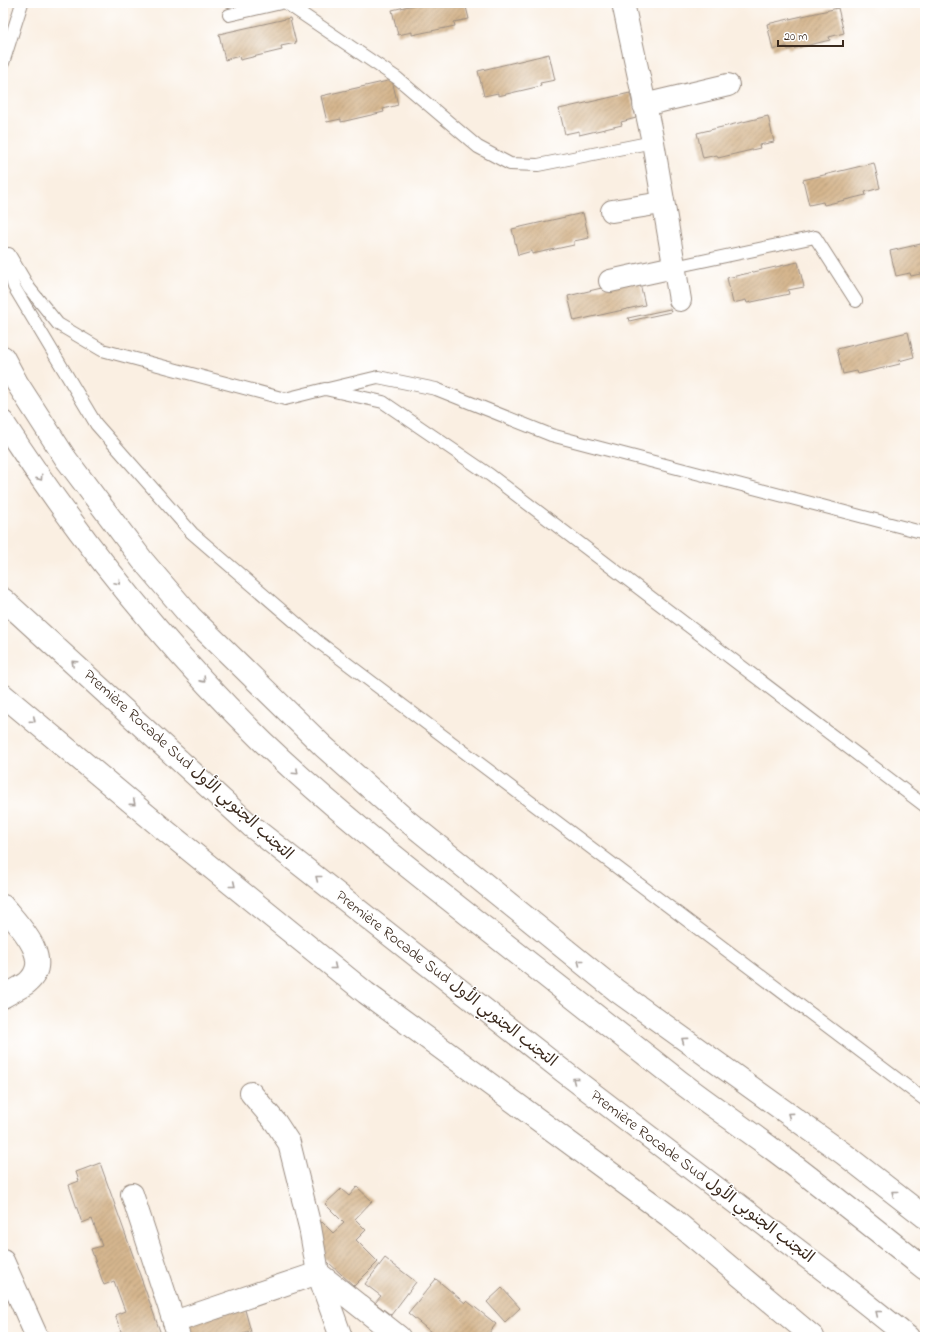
<svg xmlns="http://www.w3.org/2000/svg" width="928" height="1340" font-family="'Indie Flower','Playpen Sans Arabic',sans-serif">
<style>
.building{fill:url(#building-hatch)}
.lines{fill:none;stroke-linecap:round;stroke-linejoin:round}
.lane-casing{stroke:#9a8c80;stroke-width:14}
.street-casing{stroke:#9a8c80;stroke-width:24}
.highway-casing{stroke:#9a8c80;stroke-width:24}
.lane{stroke:#fff;stroke-width:12}
.street{stroke:#fff;stroke-width:22}
.highway{stroke:#fff;stroke-width:22}
.oneway{stroke:#a79f9a}
.labels{text-anchor:middle;dominant-baseline:central;stroke-width:3;stroke-linejoin:round;paint-order:stroke}
.street-label{font-size:16px;fill:#3b2a1e;stroke:#fff}
</style>
<defs>
<pattern id="building-hatch" width="6" height="6" patternUnits="userSpaceOnUse"><rect width="6" height="6" fill="#d5b68e"/><path d="M-1 1l2-2M0 6l6-6M5 7l2-2" fill="none" stroke="#ae9473"/></pattern>
</defs>
<rect width="100%" height="100%" fill="#fff"/>
<filter id="ink" filterUnits="userSpaceOnUse"><feTurbulence type="fractalNoise" baseFrequency=".025" numOctaves="2"/><feDisplacementMap in="SourceGraphic" scale="8" xChannelSelector="R" yChannelSelector="G"/><feConvolveMatrix kernelMatrix="1 2 1 2 8 2 1 2 1" color-interpolation-filters="sRGB"/></filter>
<filter id="wash" filterUnits="userSpaceOnUse"><feTurbulence type="fractalNoise" baseFrequency=".012" numOctaves="4" result="noise"/><feDisplacementMap in="SourceGraphic" scale="16" xChannelSelector="R" yChannelSelector="G"/><feGaussianBlur stdDeviation="0.9" result="paint"/><feColorMatrix in="noise" values="0 0 0 0 0 0 0 0 0 0 0 0 0 0 0 0 0 1.4 0 .05"/><feComposite in="paint" operator="in"/></filter>
<g filter="url(#wash)">
<rect width="100%" height="100%" fill="#faefe2"/>
<g id="blocks">
<g class="building">
<path d="M422,3H465L469,19L454,22L455,26L412,35V32L398,35L392,10Z"/>
<path d="M838,8L844,33L829,37L830,40L788,50L787,46L773,50L767,24Z"/>
<path d="M290,18L296,43L281,46L282,50L240,60L239,56L225,60L219,34Z"/>
<path d="M549,54L555,80L540,83L541,86L498,96V93L484,96L478,71Z"/>
<path d="M392,80L398,105L383,109L384,112L341,122V119L327,122L321,96Z"/>
<path d="M630,93L636,118L621,122L622,125L579,135V131L565,134L559,109Z"/>
<path d="M768,116L774,142L759,145L760,148L718,158L717,155L703,158L697,133Z"/>
<path d="M874,163L880,188L865,192L866,195L824,205L823,202L809,205L803,180Z"/>
<path d="M583,213L589,238L574,241V245L532,254V251L518,255L512,229Z"/>
<path d="M925,243V273L911,276L910,273L896,276L890,251Z"/>
<path d="M798,262L804,287L788,290L789,294L747,303L746,300L733,303L727,278Z"/>
<path d="M639,279L645,305L574,321L568,296Z"/>
<path d="M670,309L671,312L629,321L628,318Z"/>
<path d="M908,332L914,357L899,361L900,364L858,374L857,371L843,374L837,349Z"/>
<path d="M100,1163L162,1337H114L122,1334L115,1315L125,1311L114,1281L104,1285L91,1249L102,1246L92,1219L82,1223L69,1185L79,1181L76,1172Z"/>
<path d="M357,1187L372,1201L355,1219L366,1230L356,1240L378,1262L354,1286L304,1240L322,1222L333,1233L344,1223L325,1204L341,1189L349,1196Z"/>
<path d="M385,1258L416,1282L391,1315L375,1303L381,1296L365,1284Z"/>
<path d="M436,1279L465,1303L467,1301L496,1324L486,1337H437L408,1313Z"/>
<path d="M502,1288L520,1308L505,1322L487,1302Z"/>
<path d="M241,1295L251,1332L232,1337H185L178,1312Z"/>
</g>
</g>
</g>
<g filter="url(#ink)">
<use href="#blocks" fill-opacity="0" stroke="#9a8c80" stroke-width="1"/>
<g class="lines">
<defs>
<g id="lane">
<path d="M286,3L397,78L478,147L510,164L538,165L653,142"/>
<path d="M229,15L281,3"/>
<path d="M3,63L22,3"/>
<path d="M3,252L14,287L96,424L192,533L316,640L925,1100"/>
<path d="M9,254L29,288L58,324L102,350L285,399L325,389L383,402L490,475L925,806"/>
<path d="M674,267L815,237L856,301"/>
<path d="M328,389L378,377L436,389L551,435L925,533"/>
</g>
<g id="street">
<path d="M623,3L653,142L680,300"/>
<path d="M644,105L728,85"/>
<path d="M612,211L662,203"/>
<path d="M610,281L674,267"/>
<path d="M3,906C18,925 55,959 27,983C20,988 11,992 3,997"/>
<path d="M251,1093L276,1123L289,1143L310,1227L318,1273L399,1337"/>
<path d="M132,1194L179,1337"/>
<path d="M3,1261L37,1337"/>
<path d="M174,1322L318,1273L341,1337"/>
</g>
<g id="highway">
<path d="M3,357L17,383L66,459L143,561L190,616L323,746L406,820L617,991L844,1154L925,1217"/>
<path d="M3,422C78,537 164,645 262,741C332,808 409,868 485,928C550,979 614,1030 679,1081C709,1104 740,1125 771,1148C823,1187 874,1228 925,1269"/>
<path d="M3,599L251,826L563,1071L829,1274L908,1337"/>
<path d="M3,695L161,827L366,993L669,1216L813,1337"/>
</g>
</defs>
<use href="#lane" class="lane-casing"/>
<use href="#street" class="street-casing"/>
<use href="#highway" class="highway-casing"/>
<use href="#lane" class="lane"/>
<use href="#street" class="street"/>
<use href="#highway" class="highway"/>
</g>
<defs><path id="oneway-chevron" d="M-2-3.5L2.5 0L-2 3.5" fill="none" stroke-width="1.6" stroke-linecap="round" stroke-linejoin="round"/></defs>
<g class="oneway">
<use href="#oneway-chevron" transform="translate(40 478) rotate(55)"/>
<use href="#oneway-chevron" transform="translate(118 582) rotate(50)"/>
<use href="#oneway-chevron" transform="translate(74 663) rotate(-138)"/>
<use href="#oneway-chevron" transform="translate(203 680) rotate(48)"/>
<use href="#oneway-chevron" transform="translate(33 720) rotate(40)"/>
<use href="#oneway-chevron" transform="translate(296 772) rotate(43)"/>
<use href="#oneway-chevron" transform="translate(133 803) rotate(40)"/>
<use href="#oneway-chevron" transform="translate(318 878) rotate(-142)"/>
<use href="#oneway-chevron" transform="translate(233 885) rotate(39)"/>
<use href="#oneway-chevron" transform="translate(580 962) rotate(-142)"/>
<use href="#oneway-chevron" transform="translate(334 967) rotate(39)"/>
<use href="#oneway-chevron" transform="translate(684 1040) rotate(-144)"/>
<use href="#oneway-chevron" transform="translate(575 1080) rotate(-143)"/>
<use href="#oneway-chevron" transform="translate(790 1115) rotate(-144)"/>
<use href="#oneway-chevron" transform="translate(894 1193) rotate(-142)"/>
<use href="#oneway-chevron" transform="translate(878 1313) rotate(-141)"/>
</g>
</g>
<g class="labels">
<g class="street-label">
<text transform="translate(188 765) rotate(42)">Première Rocade Sud التجنب الجنوبي الأول</text>
<text transform="translate(446 979) rotate(38)">Première Rocade Sud التجنب الجنوبي الأول</text>
<text transform="translate(702 1177) rotate(37)">Première Rocade Sud التجنب الجنوبي الأول</text>
</g>
</g>
<rect width="928" height="1340" fill="none" stroke="#fff" stroke-width="16"/>
<path d="M778 40v6h65v-6" fill="none" stroke="#3b2a1e" stroke-width="2"/>
<text x="784" y="40" font-size="12" fill="#3b2a1e" stroke="#ffffff" stroke-width="3" paint-order="stroke">20 m</text>
</svg>
